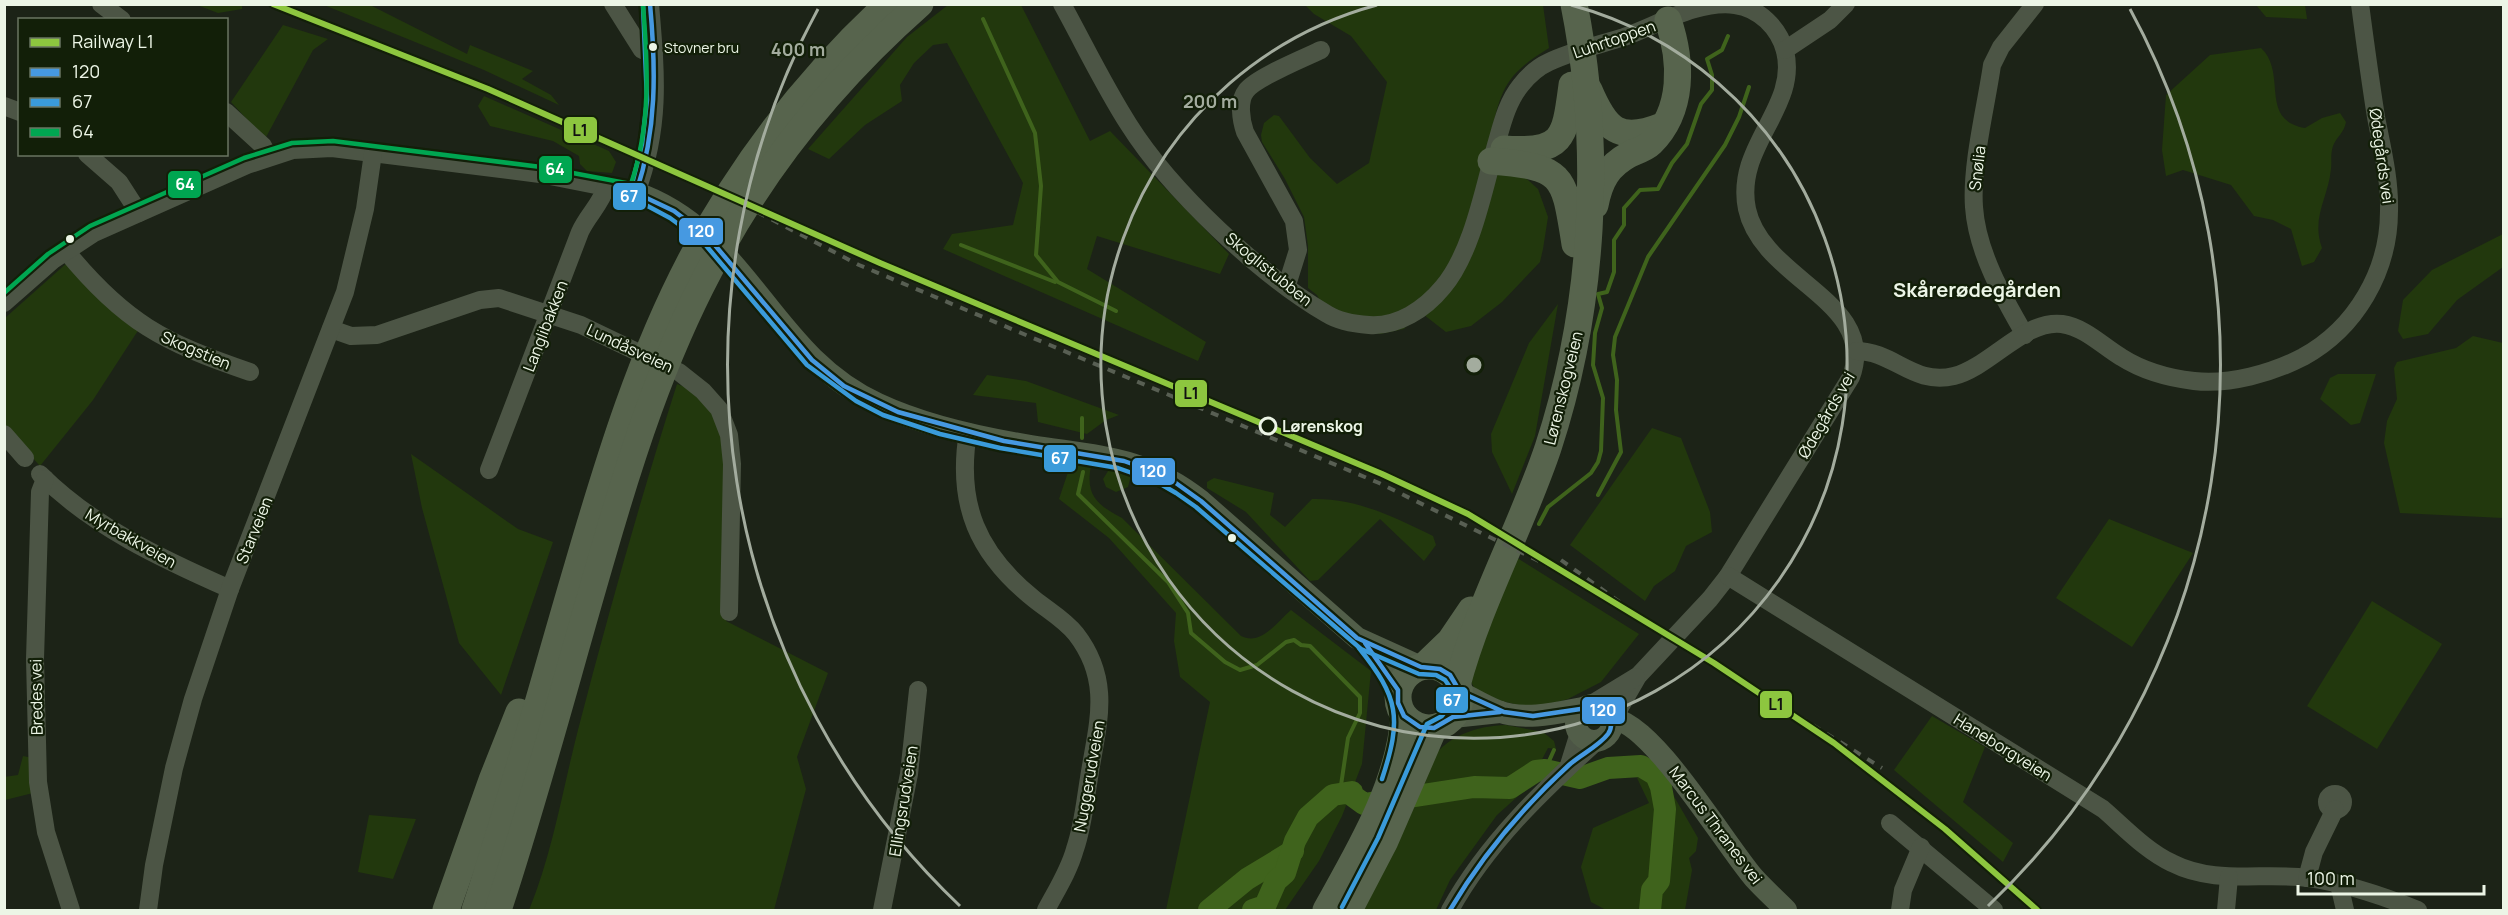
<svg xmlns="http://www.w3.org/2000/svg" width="2508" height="915" font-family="Manrope,sans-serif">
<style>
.green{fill:#22380d}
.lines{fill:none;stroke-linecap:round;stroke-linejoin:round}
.stream{stroke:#3f631c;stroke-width:4}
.river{stroke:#3f631c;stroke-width:22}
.minor{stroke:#4c5545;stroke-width:18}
.major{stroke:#525e49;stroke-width:22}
.highway{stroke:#57644d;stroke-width:27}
.rail{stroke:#585f53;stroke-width:4;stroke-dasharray:8 8;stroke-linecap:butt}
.bus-1-casing{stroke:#121f08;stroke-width:9}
.bus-2-casing{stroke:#121f08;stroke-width:9}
.bus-3-casing{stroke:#121f08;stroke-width:9}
.bus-1{stroke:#4699e1;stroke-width:4.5}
.bus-2{stroke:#3a9bda;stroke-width:4.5}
.bus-3{stroke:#00a651;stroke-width:4.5}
.rail-1-casing{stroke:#121f08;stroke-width:10}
.rail-1{stroke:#8dc63f;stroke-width:6}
.ring{fill:none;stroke:#a3ac9e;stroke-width:3}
.bus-dot{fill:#ecf5e6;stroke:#121f08;stroke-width:2}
.stop-dot{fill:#121f08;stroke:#ecf5e6;stroke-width:3}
.labels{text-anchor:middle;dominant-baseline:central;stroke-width:4.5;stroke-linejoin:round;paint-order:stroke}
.bus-label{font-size:14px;fill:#ecf5e6;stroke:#121f08;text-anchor:start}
.street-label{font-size:16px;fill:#ecf5e6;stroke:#121f08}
.stop-label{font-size:16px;font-weight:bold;fill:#ecf5e6;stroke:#121f08;text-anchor:start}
.quarter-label{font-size:20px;font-weight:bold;fill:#ecf5e6;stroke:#121f08}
.centre{fill:#a3ac9e;stroke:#121f08;stroke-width:3}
.ring-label{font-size:18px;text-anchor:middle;font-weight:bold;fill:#a3ac9e;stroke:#121f08;stroke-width:4.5;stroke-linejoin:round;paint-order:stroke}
.line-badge{stroke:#121f08;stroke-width:2}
.badge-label{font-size:16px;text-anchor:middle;font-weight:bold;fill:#fff}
.pale-badge-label{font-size:16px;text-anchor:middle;font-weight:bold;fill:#111}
</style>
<rect width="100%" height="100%" fill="#1c2317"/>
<g class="green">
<path d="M197,5H242V9L218,13Z"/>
<path d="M324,5H370L467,54L470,45L533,71L522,79L551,95L559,105L484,70Z"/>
<path d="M948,5H1021L1090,141L1110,131L1229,254L1220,274L1097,236L1087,269L1206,342L1198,361L943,249L952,234L1013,225L1023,183L947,43L933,45L914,63L900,85L902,101L865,125L829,159L808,149L907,37Z"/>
<path d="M1305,5H1543L1549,48C1500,78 1502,92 1488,144L1538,189L1548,217L1543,249L1540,262L1502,302L1471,326L1446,332L1419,311L1404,329L1380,334L1329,316L1317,295L1308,288V246L1304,217L1285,179L1262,142L1261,135L1264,123L1274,115L1279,116L1310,158L1337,184L1369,163L1387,82L1351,36L1314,14Z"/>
<path d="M2256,5H2305L2307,19L2266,17Z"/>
<path d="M283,25L328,39L313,50L265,139L231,102Z"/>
<path d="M2261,48C2288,73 2258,120 2305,128L2322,118L2340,113L2346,122C2344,133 2337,136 2333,146C2330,155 2332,161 2331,169C2328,199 2311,217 2322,248L2314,262L2302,266L2291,229L2273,220L2254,216L2231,185L2183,170L2166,176L2162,150L2166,95L2210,55Z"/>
<path d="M484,96L609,151L616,162L612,173L587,171L580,164L579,156L553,141L490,126L478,106Z"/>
<path d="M2503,234V267L2457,300L2428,334L2403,339L2398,331L2403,300L2432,270Z"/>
<path d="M68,262L139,329L93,400L40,466L5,427V318Z"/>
<path d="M1558,304L1535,436L1512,494L1492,452L1491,434L1529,343Z"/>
<path d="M2473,336L2503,343V518L2400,513L2384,443L2387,421L2397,399L2394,368L2397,362L2456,348Z"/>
<path d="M2338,374H2376L2360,423L2351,425L2320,399L2330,378Z"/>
<path d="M987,375L1026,381L1119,415L1106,420L1087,434L1038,422L1036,403L973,395Z"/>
<path d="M677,384L688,388L723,424L726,621L828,673L797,757L806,789L774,910H529C553,852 563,787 579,726C609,611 641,497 677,384Z"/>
<path d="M1652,428L1681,438L1710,512L1712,532L1686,546L1675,571L1654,586L1645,601L1570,545Z"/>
<path d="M411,454L518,529L553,542L501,695L459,643L422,508Z"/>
<path d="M1071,463L1091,466C1085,496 1098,505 1122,518L1241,636C1261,646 1277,622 1291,610L1371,671L1362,764L1342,816L1319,861L1285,910H1166L1210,702L1180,677L1174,641L1176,613L1109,538L1059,499Z"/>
<path d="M1110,468L1131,475L1128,487L1116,492L1106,487L1103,479Z"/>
<path d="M1214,478L1274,493L1270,515L1285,527L1312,499C1357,498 1394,517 1433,536L1436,545L1424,561L1380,519L1318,580L1310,581L1246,512L1207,488V482Z"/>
<path d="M2109,519L2193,553L2132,647L2056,598Z"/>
<path d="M1514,556L1639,634L1601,682L1568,699L1546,705H1518L1490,698L1476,691L1471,682L1474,652Z"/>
<path d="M2372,601L2442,644L2377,749L2307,706Z"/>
<path d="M1932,716L1985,747L1963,802L2013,843L2003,862L1894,770Z"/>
<path d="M1506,725L1543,732L1554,741L1556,749L1548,748L1527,788L1497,815L1450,880L1436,910H1361L1432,758C1450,735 1477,726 1506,725Z"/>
<path d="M23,756L33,758V793L5,800L4,777L18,775Z"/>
<path d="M1657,767L1698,838L1696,851L1689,858L1692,870L1685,910H1606L1591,902L1581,867L1593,828L1649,803L1637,778Z"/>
<path d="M369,815L416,819L393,879L358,872Z"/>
</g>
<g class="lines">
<g class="stream">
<path d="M983,19L1035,133L1041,186L1036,255L1058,282L1116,311"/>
<path d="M961,245L1055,282"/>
<path d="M1082,418V438"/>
<path d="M1083,472L1078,494L1168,582L1188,613L1191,633L1225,662L1240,670L1257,665L1286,642L1294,640L1301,645L1310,646L1360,697V713L1348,738L1340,792"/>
<path d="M1598,495L1621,452L1616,410L1617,380L1613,355L1615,337L1648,257L1725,145L1739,117L1749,87"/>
<path d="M1539,524L1548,507L1591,473L1598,462L1601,451L1603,398L1593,365L1595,333L1602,308L1598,294L1607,292L1614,272V240L1624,225V208L1640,190L1658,189L1672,163L1687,144L1701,104L1712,90V75L1707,59L1722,50L1728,36"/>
<path d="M1545,770L1554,750"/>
</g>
<g class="river">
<path d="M1209,910L1247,879L1293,851"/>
<path d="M1253,910L1265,906L1276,881L1285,873L1295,841L1308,817L1333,795L1352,792L1353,796L1364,804L1474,787L1510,788L1536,771L1545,770L1580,778L1608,768L1641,766L1656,775L1661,787L1665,809L1659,881L1652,890L1650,910"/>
</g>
<g class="minor">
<path d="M101,4L122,20"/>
<path d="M613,4L642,50L654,52"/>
<path d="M1062,4C1084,44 1104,86 1129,125C1170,190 1260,275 1327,314C1338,321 1355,324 1369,325C1398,327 1425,309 1443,287C1472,253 1484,188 1496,145C1502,124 1507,102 1521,85C1528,76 1538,67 1549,62C1572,51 1599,45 1624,37C1658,25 1698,0 1735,5C1759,8 1779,28 1785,51C1799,108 1734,146 1747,209C1762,280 1879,301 1851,377L1728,576L1710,599L1638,676L1619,709L1611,717"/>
<path d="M1785,50L1830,20L1846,4"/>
<path d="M4,106L20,112"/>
<path d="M226,112L263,146L269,157"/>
<path d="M87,154L119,182L139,213"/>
<path d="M66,251C124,322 164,343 250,372"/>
<path d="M1287,285L1298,250L1294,221L1245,132C1241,120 1238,101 1246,91C1255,78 1304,58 1321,50"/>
<path d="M4,303L53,260L94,233L247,165L293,150L332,148L540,174L636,193C661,126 656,75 650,4"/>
<path d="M331,329L351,336L377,335L480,300L499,298L581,325L679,372L703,391L719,409L729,435L732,464L729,612"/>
<path d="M2025,335C2003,297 1977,252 1974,207C1971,165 1986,107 1992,65L2001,47L2035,4"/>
<path d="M1856,351C1894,351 1913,386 1954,376C1990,367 2025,319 2062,324C2086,328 2101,345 2121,357C2143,371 2168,378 2194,381C2230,385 2272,373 2303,357C2356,328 2389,271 2389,211C2390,180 2382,148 2376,117C2370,79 2365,42 2360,4"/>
<path d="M968,432C956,505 978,554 1034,599C1049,611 1065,620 1076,634C1113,682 1097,725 1089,778C1085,802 1083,826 1075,849C1069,871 1056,891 1046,910"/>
<path d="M4,434L25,458"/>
<path d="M489,470L580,232C587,216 601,204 606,187"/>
<path d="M40,474C93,527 162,559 230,589"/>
<path d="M45,479L40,492L35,659L38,782L46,832L71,910"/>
<path d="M1728,576L2103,809C2124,827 2146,851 2172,863C2215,885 2262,872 2308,878C2346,883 2383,896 2418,910"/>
<path d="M1590,705L1636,677"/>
<path d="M1569,765L1579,733"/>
<circle cx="2335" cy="802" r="8"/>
<path d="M1890,823L1994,910"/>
<path d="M2307,878L2314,852L2335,809"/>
<path d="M2339,884L2345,910"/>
<path d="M148,910L154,865L174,768L193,699L230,589L345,292L365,209L373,153"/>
<path d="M882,910L909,774L918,690"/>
<path d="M1450,910C1487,843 1542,791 1598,740"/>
<path d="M1900,910L1903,890L1921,847"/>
<path d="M2226,910L2229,877"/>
</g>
<g class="major">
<path d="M636,193C663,202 687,218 708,237C768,295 799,368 878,404C925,426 981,438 1031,446C1099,457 1144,456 1201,501L1357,638L1421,667"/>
<path d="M1366,645L1385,668L1398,690"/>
<path d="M1460,692C1472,698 1485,706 1498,711C1524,721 1557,713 1583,708"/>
<circle cx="1594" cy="723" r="18"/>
<path d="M1453,717L1500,712"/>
<path d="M1612,719C1651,720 1726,846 1754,878C1764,889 1776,900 1786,910"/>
</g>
<g class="highway">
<path d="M1589,90C1606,130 1619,143 1662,126"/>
<path d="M1504,149C1564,153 1565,138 1572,85"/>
<path d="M1491,161C1565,167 1564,175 1575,244"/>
<path d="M1595,205C1600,180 1608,166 1630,154C1637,151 1646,148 1651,143C1684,110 1682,61 1668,20"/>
<circle cx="1429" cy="697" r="31"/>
<path d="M1424,666L1450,641L1471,610"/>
<path d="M1457,685C1479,603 1521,528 1548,448C1594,308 1603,149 1574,4"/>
<path d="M446,910L492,780L519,712"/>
<path d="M475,910C513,796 544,680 578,565C609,459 641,354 693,256C743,162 809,77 888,4"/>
<path d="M498,910C537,792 568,672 603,553C631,456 662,360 709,271C761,170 835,79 920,4"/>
<path d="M1326,910C1359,851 1399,785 1404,716"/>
<path d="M1349,910L1385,841L1434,728"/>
</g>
<g class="rail">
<path d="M715,190L859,265L1379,483L1594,588"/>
<path d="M1561,560L1646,621"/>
<path d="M1772,700L1882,768"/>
</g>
<defs>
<g id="bus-1">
<path d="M650,4C656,70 657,130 636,193L674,211L708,237L812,360L844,386L898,412L1004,441L1124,461L1166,476L1201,501L1357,638L1421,667L1440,669L1450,675L1460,692L1504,712L1533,716L1594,707L1609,712C1611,719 1613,727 1608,734C1599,746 1580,755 1569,765C1522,808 1482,856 1450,910"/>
<path d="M1365,643L1398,690V703L1404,716L1420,727L1434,728L1453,717L1500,712"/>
</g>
<g id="bus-2">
<path d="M643,5L647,100L642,144L629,196L670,218L703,242L807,365L856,401L883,415L940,434L1000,448L1118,468L1157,482L1176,493L1196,507L1361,649L1419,674L1436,675L1445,680L1452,690V703L1442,716L1427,724L1378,838L1342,907"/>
<path d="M1359,648C1399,698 1402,718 1382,779"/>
</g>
<path id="bus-3" d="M4,293L48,254L90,226L244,158L292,143L333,141L541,167L631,184C651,125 648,66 643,5"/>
</defs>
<use href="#bus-1" class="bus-1-casing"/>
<use href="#bus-2" class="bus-2-casing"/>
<use href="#bus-3" class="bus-3-casing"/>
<use href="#bus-1" class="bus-1"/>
<use href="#bus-2" class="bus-2"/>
<use href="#bus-3" class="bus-3"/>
<defs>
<path id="rail-1" d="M273,4L488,89L880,263L1382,474L1468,514L1714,663L1834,743L1945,829L2037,910"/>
</defs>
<use href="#rail-1" class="rail-1-casing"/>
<use href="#rail-1" class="rail-1"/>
</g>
<g class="ring">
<path d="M1571 5A373 373 0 1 1 1377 5"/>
<path d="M960 906A746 746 0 0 1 818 9M2130 9A746 746 0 0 1 1988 906"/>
</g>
<g class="bus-dot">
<circle cx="653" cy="47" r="5"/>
<circle cx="70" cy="239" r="5"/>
<circle cx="1232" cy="538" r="5"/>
</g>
<circle class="stop-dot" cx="1268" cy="426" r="8"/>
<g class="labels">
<g class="bus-label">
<text x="664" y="47">Stovner bru</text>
</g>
<g class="street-label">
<text transform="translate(1614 39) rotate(-19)">Luhrtoppen</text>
<text transform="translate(2382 156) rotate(82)">Ødegårds vei</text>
<text transform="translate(1977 168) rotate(-83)">Snølia</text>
<text transform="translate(1269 269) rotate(39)">Skoglistubben</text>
<text transform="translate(545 326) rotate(-69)">Langlibakken</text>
<text transform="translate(630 348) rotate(25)">Lundåsveien</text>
<text transform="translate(196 350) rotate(23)">Skogstien</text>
<text transform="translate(1563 388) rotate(-76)">Lørenskogveien</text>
<text transform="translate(1826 415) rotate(-60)">Ødegårds vei</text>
<text transform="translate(254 530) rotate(-68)">Starveien</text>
<text transform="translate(131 538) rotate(30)">Myrbakkveien</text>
<text transform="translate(36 697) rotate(-91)">Bredes vei</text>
<text transform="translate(2003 747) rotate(32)">Haneborgveien</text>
<text transform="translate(1089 776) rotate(-80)">Nuggerudveien</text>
<text transform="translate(903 801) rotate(-81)">Ellingsrudveien</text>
<text transform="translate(1716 825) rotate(53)">Marcus Thranes vei</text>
</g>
<g class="stop-label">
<text x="1282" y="426">Lørenskog</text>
</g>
<g class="quarter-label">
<text x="1977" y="289">Skårerødegården</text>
</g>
</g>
<circle cx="1474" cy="365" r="9" class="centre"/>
<g class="ring-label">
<text x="798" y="56">400 m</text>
<text x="1210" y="108">200 m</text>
</g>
<g class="line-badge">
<rect x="563" y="116" width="35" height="28" rx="6" fill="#8dc63f"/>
<rect x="538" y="155" width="35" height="29" rx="6" fill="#00a651"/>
<rect x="167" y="170" width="35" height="29" rx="6" fill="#00a651"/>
<rect x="612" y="182" width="35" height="29" rx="6" fill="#3a9bda"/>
<rect x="678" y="217" width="46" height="29" rx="6" fill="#4699e1"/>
<rect x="1174" y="379" width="34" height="29" rx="6" fill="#8dc63f"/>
<rect x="1043" y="444" width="34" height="29" rx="6" fill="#3a9bda"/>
<rect x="1131" y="457" width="45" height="29" rx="6" fill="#4699e1"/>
<rect x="1435" y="686" width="34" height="28" rx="6" fill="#3a9bda"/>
<rect x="1759" y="690" width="34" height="29" rx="6" fill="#8dc63f"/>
<rect x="1581" y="696" width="45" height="29" rx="6" fill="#4699e1"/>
</g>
<g class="badge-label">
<text x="555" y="175">64</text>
<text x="185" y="190">64</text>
<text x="629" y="202">67</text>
<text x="701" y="237">120</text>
<text x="1060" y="464">67</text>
<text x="1153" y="477">120</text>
<text x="1452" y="706">67</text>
<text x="1603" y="716">120</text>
</g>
<g class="pale-badge-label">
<text x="580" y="136">L1</text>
<text x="1191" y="399">L1</text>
<text x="1776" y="710">L1</text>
</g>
<rect width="2508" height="915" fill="none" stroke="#ecf5e6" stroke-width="12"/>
<rect x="18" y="18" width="210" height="138" fill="#121f08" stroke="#697561" stroke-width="1.5"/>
<rect x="30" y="38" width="30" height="9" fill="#8dc63f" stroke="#697561" stroke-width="1.5"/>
<text x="72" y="48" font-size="18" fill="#ecf5e6">Railway L1</text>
<rect x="30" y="68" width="30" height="9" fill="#4699e1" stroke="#697561" stroke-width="1.5"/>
<text x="72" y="78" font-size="18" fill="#ecf5e6">120</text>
<rect x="30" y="98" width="30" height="9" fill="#3a9bda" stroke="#697561" stroke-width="1.5"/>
<text x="72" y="108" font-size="18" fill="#ecf5e6">67</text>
<rect x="30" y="128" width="30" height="9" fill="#00a651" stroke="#697561" stroke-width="1.5"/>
<text x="72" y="138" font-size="18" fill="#ecf5e6">64</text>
<path d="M2298 885v9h186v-9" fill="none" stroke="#ecf5e6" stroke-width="3"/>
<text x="2307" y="885" font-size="18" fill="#ecf5e6" stroke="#121f08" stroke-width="4.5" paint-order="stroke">100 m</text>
</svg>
